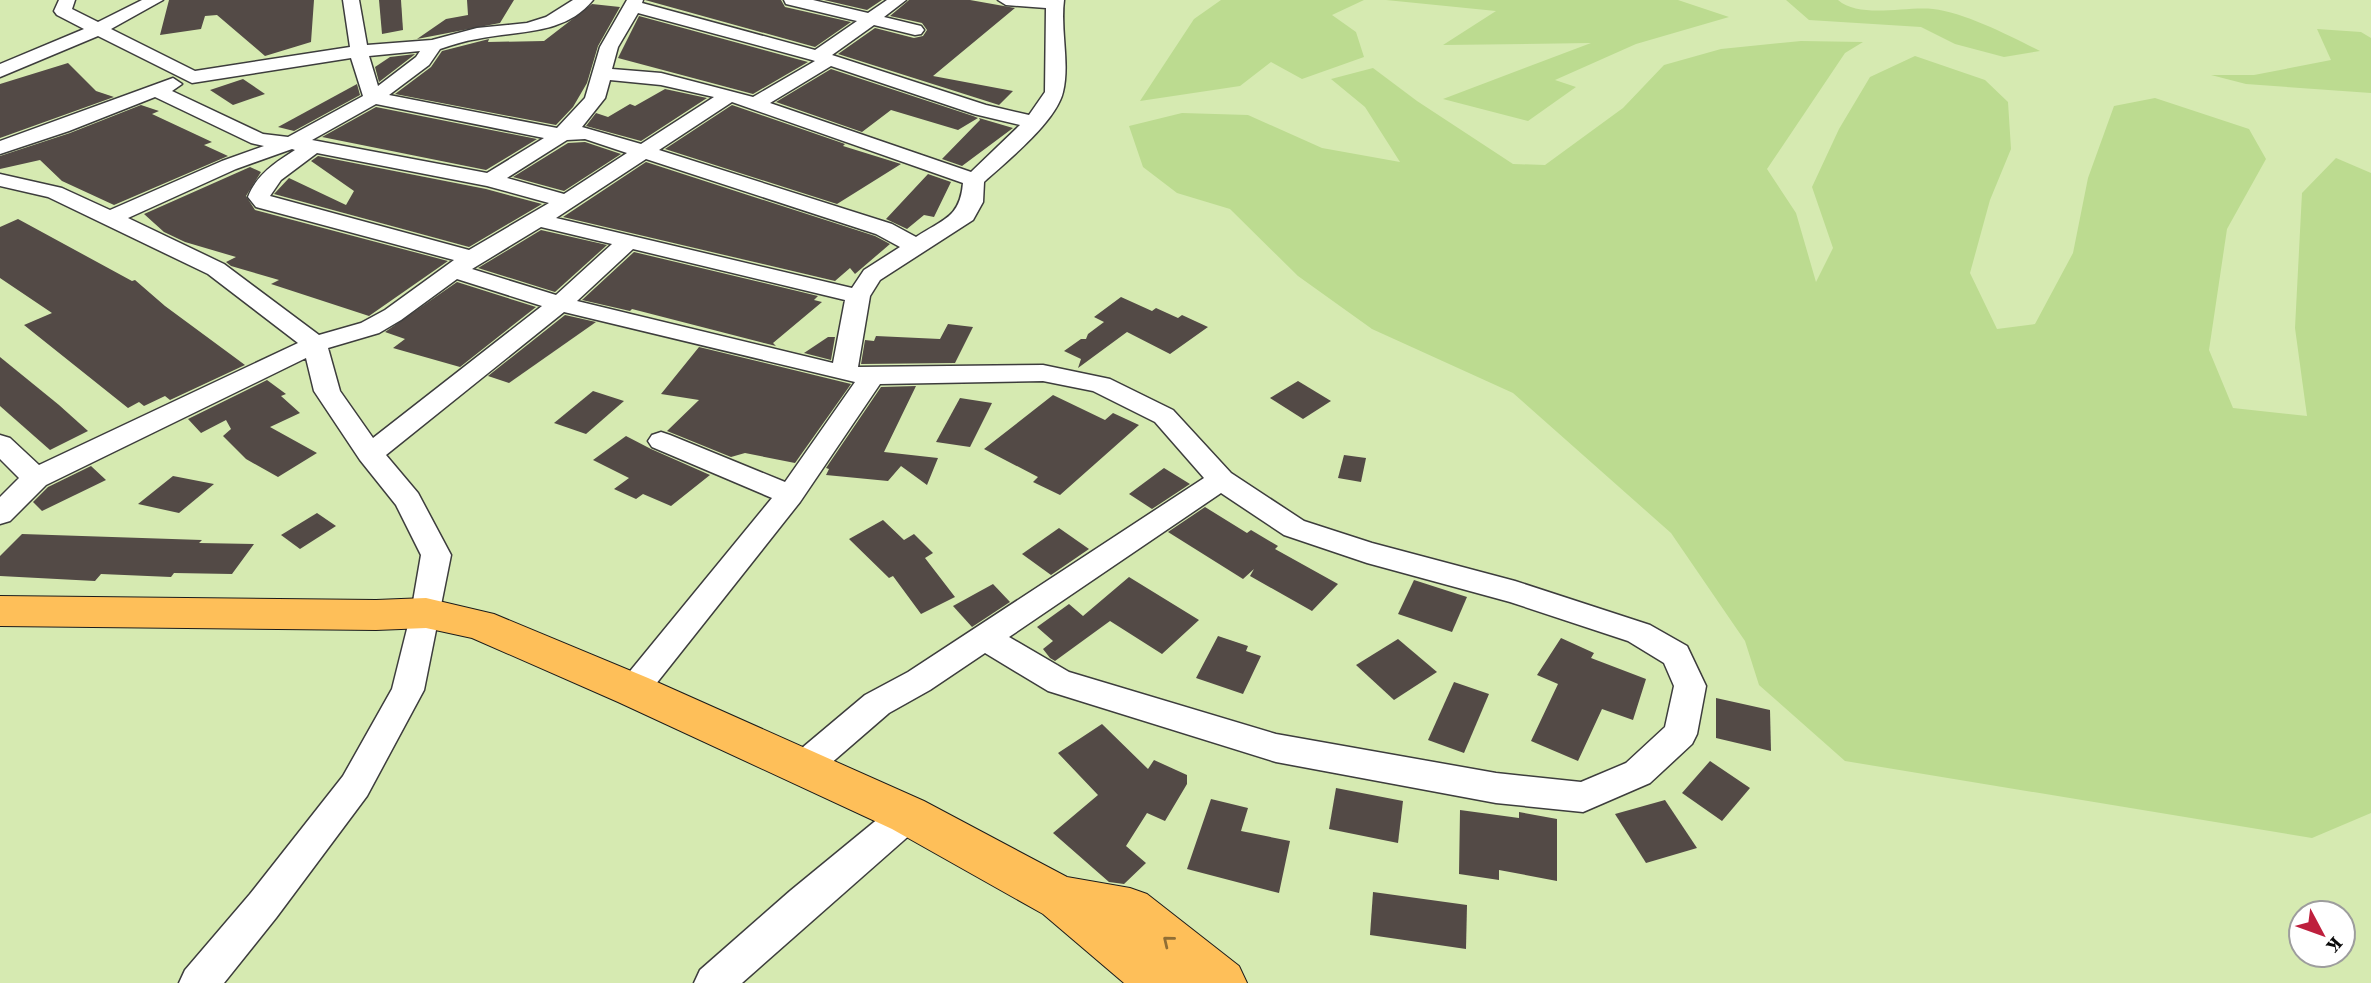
<svg xmlns="http://www.w3.org/2000/svg" width="2371" height="983" font-family="'Source Serif 4',serif">
<style>
.green{fill:#d6eab1;fill-rule:evenodd}
.forest{fill:#bcdb90}
.building{fill:#534a46}
.lines{fill:none;stroke-linecap:round;stroke-linejoin:round}
.minor-casing{stroke:#3d3d3d;stroke-width:3}
.major-casing{stroke:#1b1b1b;stroke-width:2}
.minor{fill:#fff;fill-rule:evenodd}
.major{fill:#febf59;fill-rule:evenodd}
.oneway{stroke:#906e35}
</style>
<rect width="100%" height="100%" fill="#fff7e8"/>
<path class="green" d="M0,0H2371V983H0ZM2301,913H2343V955H2301Z"/>
<g class="forest">
<path d="M1221,0H1364L1332,15L1356,32L1364,57L1302,79L1271,62L1240,86L1140,101L1194,19Z"/>
<path d="M1386,0H1678L1729,17L1636,44L1555,80L1576,87L1528,121L1443,99L1591,43L1443,45L1496,11Z"/>
<path d="M1786,0H1838C1860,19 1905,6 1933,9C1964,12 2012,37 2040,51L2004,57L1955,44L1921,27L1809,20Z"/>
<path d="M2317,29L2361,32L2371,38V93L2246,84L2211,75H2254L2331,60Z"/>
<path d="M1801,41L1863,42L1845,53L1767,169L1796,213L1816,282L1833,248L1812,187L1839,129L1870,77L1915,56L1985,80L2008,102L2011,149L1990,200L1970,273L1997,329L2035,324L2073,253L2088,178L2114,106L2155,98L2249,129L2266,159L2227,229L2209,350L2233,408L2307,416L2295,328L2302,193L2336,158L2371,173V813L2312,838L1845,761L1759,685L1745,641L1671,533L1513,393L1372,329L1298,276L1230,209L1177,193L1143,167L1129,126L1182,113L1248,115L1322,148L1400,162L1365,107L1331,79L1373,68L1417,101L1513,164L1545,165L1623,108L1664,65L1721,49Z"/>
</g>
<g class="building">
<path d="M169,0H314L311,42L265,56L217,15L205,16L201,29L160,35Z"/>
<path d="M379,0H401L403,30L382,34Z"/>
<path d="M467,0H514L500,23L417,39L446,19L468,15Z"/>
<path d="M645,0H781L785,7L851,22L815,47Z"/>
<path d="M824,0H882L867,10Z"/>
<path d="M909,0H970L1015,8L933,76L1013,91L999,105L838,54L875,28L914,38L923,36L927,30L922,23L890,16Z"/>
<path d="M592,4L620,7L598,46L587,83L573,107L556,125L395,94L431,67L442,51L489,39L488,42L544,41Z"/>
<path d="M639,16L808,62L753,94L618,58Z"/>
<path d="M415,54L414,55L379,82L375,67L390,57Z"/>
<path d="M68,63L96,91L114,97L0,138V84Z"/>
<path d="M831,69L973,116L978,118L958,130L891,110L862,132L776,102Z"/>
<path d="M243,79L265,94L233,105L210,90Z"/>
<path d="M357,84L360,95L294,131L278,127Z"/>
<path d="M665,89L707,98L641,141L586,126L596,113L608,117L630,104L635,106Z"/>
<path d="M141,105L159,111L152,114L212,142L204,145L228,156L114,205L62,181L40,160L0,169V156L70,133Z"/>
<path d="M732,105L845,144L843,146L901,164L837,204L665,149Z"/>
<path d="M376,107L537,139L486,170L322,137Z"/>
<path d="M979,118L1013,128L962,166L942,159L980,120Z"/>
<path d="M585,142L621,154L564,191L513,177L568,143Z"/>
<path d="M318,156L486,189L542,204L469,247L274,194L289,178L346,205L354,191L311,161Z"/>
<path d="M646,162L875,236L890,244L855,274L850,268L835,281L563,217Z"/>
<path d="M250,167L261,172L246,196L255,210L448,261L369,316L271,284L279,280L231,266L226,262L236,257L185,242L164,232L144,214Z"/>
<path d="M928,174L951,182L934,217L924,215L907,229L886,219Z"/>
<path d="M18,219L132,281L135,280L165,306L245,365L170,400L165,396L144,406L139,402L128,408L24,325L52,313L0,278V227Z"/>
<path d="M541,230L607,245L555,292L478,268Z"/>
<path d="M634,252L818,296L814,300L822,302L773,343L776,346L632,309L630,311L582,300Z"/>
<path d="M457,282L536,307L460,367L393,348L405,339L385,332Z"/>
<path d="M1121,297L1152,311L1156,308L1178,318L1182,315L1208,327L1170,354L1127,332L1078,368L1081,359L1064,351L1081,339H1086L1088,334L1104,322L1094,317Z"/>
<path d="M565,315L596,322L509,383L488,376Z"/>
<path d="M948,324L973,327L955,363L861,364L865,340L874,341L876,336L940,339Z"/>
<path d="M828,337H835L831,360L804,353Z"/>
<path d="M699,347L851,384L795,463L745,453L731,457L667,431L699,400L661,394Z"/>
<path d="M0,357L59,405L88,431L50,450L0,406Z"/>
<path d="M267,380L286,394L281,396L300,413L270,427L317,453L278,477L246,459L223,436L231,429L226,420L201,433L188,419Z"/>
<path d="M1298,381L1331,401L1303,419L1270,398Z"/>
<path d="M916,386L884,452L938,458L927,485L901,466L888,481L826,475L829,469L826,468L881,387Z"/>
<path d="M593,391L624,401L586,434L554,423Z"/>
<path d="M1053,395L1105,420L1113,413L1139,425L1060,495L1033,482L1038,477L984,449Z"/>
<path d="M960,398L992,403L970,447L936,442Z"/>
<path d="M626,436L651,449L710,475L671,506L643,494L636,499L614,489L629,478L593,460Z"/>
<path d="M1344,455L1366,458L1361,482L1338,478Z"/>
<path d="M91,466L106,480L42,511L33,502L48,487Z"/>
<path d="M1164,468L1190,484L1152,509L1129,494Z"/>
<path d="M173,476L214,484L179,513L138,504Z"/>
<path d="M1205,507L1247,533L1251,530L1278,546L1275,549L1338,584L1312,611L1250,576L1254,569L1243,579L1168,532Z"/>
<path d="M317,513L336,526L300,549L281,535Z"/>
<path d="M883,520L904,540L914,534L933,553L925,558L955,597L921,614L893,576L889,578L849,539Z"/>
<path d="M1059,528L1089,549L1051,575L1022,554Z"/>
<path d="M22,534L202,540L199,543L254,544L232,574L174,573L171,577L101,574L95,581L0,576V556Z"/>
<path d="M1129,577L1199,620L1162,654L1110,621L1055,661L1050,658L1043,649L1053,641L1037,627L1069,604L1083,616Z"/>
<path d="M1414,580L1467,597L1452,632L1398,614Z"/>
<path d="M993,584L1010,602L972,627L953,606Z"/>
<path d="M1218,636L1248,646L1246,651L1261,656L1243,694L1196,678Z"/>
<path d="M1561,638L1594,653L1591,658L1646,679L1633,720L1602,709L1578,761L1531,741L1558,684L1537,675Z"/>
<path d="M1398,639L1437,672L1394,700L1356,665Z"/>
<path d="M1454,682L1489,694L1464,753L1428,740Z"/>
<path d="M1716,698L1770,710L1771,751L1716,738Z"/>
<path d="M1102,724L1148,769L1154,760L1187,775V784L1165,821L1147,813L1126,846L1146,863L1124,884L1109,882L1053,833L1098,795L1058,753Z"/>
<path d="M1710,761L1750,788L1722,821L1682,793Z"/>
<path d="M1336,788L1403,801L1398,843L1329,829Z"/>
<path d="M1211,799L1248,808L1241,831L1290,841L1279,893L1187,869Z"/>
<path d="M1665,800L1697,848L1646,863L1615,814Z"/>
<path d="M1460,810L1519,818V812L1557,819V881L1499,870V880L1459,874Z"/>
<path d="M1373,892L1467,905L1466,949L1370,935Z"/>
</g>
<g class="lines">
<defs>
<g id="minor">
<path d="M59,0H75L72,9L98,22L142,0H163L111,29L195,71L350,47L343,0H359L367,45L432,40L477,28L527,23L546,17L573,0H593C564,36 517,30 477,39C464,41 452,45 440,49L429,65L389,95L557,128L585,98L600,47L627,0H643L642,3L815,50L857,21L786,4L784,0H813L868,13L887,0H906L884,17L921,26L924,30L921,34L915,35L874,25L832,55L986,105L1029,115L1045,92L1046,8L1006,5L998,0H1064C1060,30 1070,63 1063,92C1056,122 1007,161 984,182L983,202L973,220L880,280L870,296L858,367L1043,365L1110,379L1173,410L1231,473L1304,521L1372,543L1515,581L1650,625L1687,646L1706,686L1697,734L1692,744L1650,783L1583,812L1496,803L1276,762L1048,691L985,653L930,690L889,713L814,778L802,782L790,778L785,768L790,758L865,695L908,672L1204,478L1155,422L1093,391L1043,381L880,384L800,502L644,699L633,703L622,699L617,690L622,681L772,498L652,447L648,441L652,435L661,432L670,435L785,482L855,382L564,312L386,455L418,493L451,555L424,690L367,796L276,918L224,983H179L185,970L250,894L343,776L392,689L411,613L421,555L396,505L360,460L314,391L306,358L46,485L10,521L0,524V497L19,478L0,459V435L10,438L39,465L298,343L208,274L48,197L0,186V174L62,188L110,210L222,161L264,146L251,143L155,97L69,131L0,154V141L173,78L182,84L172,91L263,134L288,137L363,96L351,58L192,83L98,36L0,77V64L84,29L57,15L54,11ZM638,13L812,60L815,61L753,97L661,73L612,69L618,47ZM420,51L416,57L378,86L369,56ZM831,66L974,114L1020,125L971,172L770,103ZM610,80L661,85L714,97L641,144L582,127L605,98ZM732,102L963,183C960,218 943,219 916,237L892,224L659,150ZM376,104L544,138L487,173L312,140ZM585,139L627,153L564,194L507,178L567,140ZM292,149L295,150C276,162 256,175 248,197L256,207L454,260L385,310L361,323L319,335L224,264L128,218L236,169ZM317,153L487,186L549,203L469,250L270,196L281,180ZM646,159L876,234L900,247L864,270L852,288L556,218ZM541,227L612,244L556,295L472,269ZM633,249L845,300L833,363L577,301ZM457,279L542,306L373,438L340,391L328,348L379,333L401,320ZM1221,493L1284,535L1367,563L1510,602L1628,641L1664,663L1674,686L1665,727L1626,763L1581,782L1496,773L1276,734L1069,672L1009,637Z"/>
<path d="M908,800L920,804L926,815L920,826L742,983H694L700,970L790,891L896,804Z"/>
</g>
<path id="major" d="M0,596L376,600L426,598L494,614L648,678L924,801L1067,877L1130,888L1147,894L1239,966L1247,983H1124L1043,914L892,829L618,702L472,638L426,628L376,630L0,626Z"/>
</defs>
<use href="#minor" class="minor-casing"/>
<use href="#major" class="major-casing"/>
<use href="#minor" class="minor"/>
<use href="#major" class="major"/>
</g>
<defs><path id="oneway-chevron" d="M-2-3.5L2.5 0L-2 3.5" fill="none" stroke-width="1.6" stroke-linecap="round" stroke-linejoin="round" transform="scale(1.75)"/></defs>
<use class="oneway" href="#oneway-chevron" transform="translate(1168 941) rotate(-141)"/>
<g transform="translate(2322 934) rotate(131)"><circle r="33" fill="#ffffff" stroke="#9d9d9d" stroke-width="2"/>
<path d="M0-5L12 26L0 18L-12 26Z" fill="#be1f3d"/>
<text y="-10" font-size="19" font-weight="bold" text-anchor="middle" fill="#0a0a0a">K</text>
</g>
</svg>
